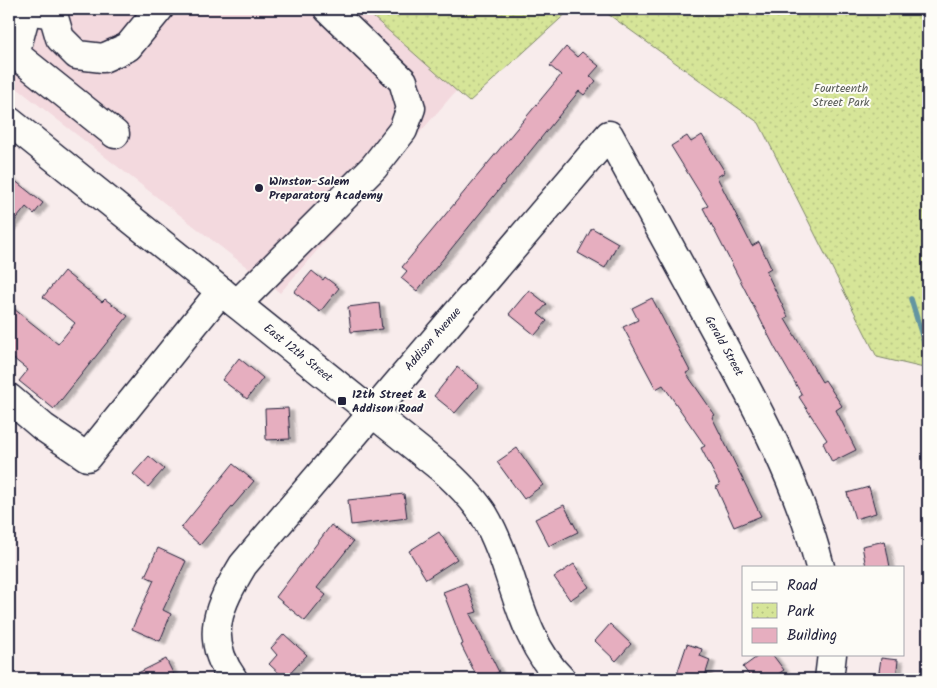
<svg xmlns="http://www.w3.org/2000/svg" width="937" height="688" font-family="Kalam,sans-serif">
<style>
.built{fill:#f3d9de}
.park{fill:url(#park-dots);stroke:#7c846a}
.lines{fill:none;stroke-linecap:round;stroke-linejoin:round}
.stream{stroke:#6395a1;stroke-width:5.5}
.building{fill:#e6aebf;stroke:#22223b;filter:url(#shadow)}
.minor-casing{stroke:#22223b;stroke-width:31}
.minor{stroke:#fdfcf7;stroke-width:28}
.poi-dot{fill:#22223b;stroke:#fdfcf7;stroke-width:2}
.labels{text-anchor:middle;dominant-baseline:central;stroke-width:4;stroke-linejoin:round;paint-order:stroke}
.park-label{font-size:12px;fill:#585c57;stroke:#fdfcf7}
.poi-label{font-size:12px;font-weight:bold;fill:#22223b;stroke:#fdfcf7;text-anchor:start}
.street-label{font-size:12px;fill:#22223b;stroke:#fdfcf7}
</style>
<defs>
<pattern id="park-dots" width="8" height="8" patternUnits="userSpaceOnUse" patternTransform="scale(1.25)"><rect width="8" height="8" fill="#d6e598"/><path d="M2 2h.1M6 6h.1" fill="none" stroke="#b7c484" stroke-width="1.8" stroke-linecap="round"/></pattern>
<filter id="shadow"><feDropShadow dx="5.5" dy="3" stdDeviation="1" flood-color="#0004"/></filter>
</defs>
<rect width="100%" height="100%" fill="#f8ecec"/>
<filter id="ink" filterUnits="userSpaceOnUse"><feTurbulence type="fractalNoise" baseFrequency=".02" numOctaves="2"/><feDisplacementMap in="SourceGraphic" scale="10" xChannelSelector="R" yChannelSelector="G"/><feConvolveMatrix kernelMatrix="1 2 1 2 8 2 1 2 1" color-interpolation-filters="sRGB"/></filter>
<g filter="url(#ink)">
<path class="built" d="M9,9H470L463,83L280,293L9,82Z"/>
<g class="park">
<path d="M364,9H571L469,102Z"/>
<path d="M601,9H928V369L877,357L759,123Z"/>
</g>
<g class="lines">
<path class="stream" d="M911,299L928,355"/>
</g>
<g class="building">
<path d="M566,47L577,57L582,52L599,66L590,76L596,81L584,95L579,91L417,291L401,278L407,271L402,267L561,75L550,66Z"/>
<path d="M702,135L725,172L717,177L752,246L759,242L771,268L766,271L788,317L785,319L822,382L825,380L842,406L836,410L856,450L832,462L823,443L827,440L799,397L802,395L775,348L703,208L708,206L671,146L687,136L691,142Z"/>
<path d="M9,176L43,203L34,214L26,207L9,228Z"/>
<path d="M592,228L618,243L605,268L578,253Z"/>
<path d="M64,271L102,302L105,299L128,316L54,409L19,381L28,370L9,355V305L58,344L75,323L43,297Z"/>
<path d="M312,271L323,280L325,277L339,288L320,312L294,292Z"/>
<path d="M529,290L547,304L538,314L547,321L535,335L509,314Z"/>
<path d="M652,298L690,371L686,373L715,415L712,417L761,516L734,527L716,487L720,485L701,448L705,446L663,385L656,389L623,327L638,320L632,308Z"/>
<path d="M379,303L382,329L351,332L348,307Z"/>
<path d="M239,358L263,378L247,399L222,380Z"/>
<path d="M457,367L479,385L455,413L434,396Z"/>
<path d="M288,408L290,439L266,440L265,409Z"/>
<path d="M517,448L543,485L524,499L497,462Z"/>
<path d="M149,456L164,469L148,487L133,474Z"/>
<path d="M233,464L254,481L200,545L181,528Z"/>
<path d="M869,487L876,513L855,519L847,493Z"/>
<path d="M404,494L407,518L351,525L348,500Z"/>
<path d="M564,505L578,532L549,546L535,519Z"/>
<path d="M331,525L353,542L317,588L326,595L305,621L276,597Z"/>
<path d="M439,532L457,559L426,579L409,551Z"/>
<path d="M885,541L890,567H866L862,546Z"/>
<path d="M158,548L186,561L163,610L171,614L160,641L132,629L154,580L145,576Z"/>
<path d="M574,564L589,587L570,600L554,577Z"/>
<path d="M466,583L477,612L470,614L499,672L484,679H478L461,645L463,644L443,592Z"/>
<path d="M610,624L631,644L616,661L595,641Z"/>
<path d="M284,634L307,655L285,679L269,664L277,655L271,648Z"/>
<path d="M687,644L702,649L700,656L710,660L704,679H693L677,674Z"/>
<path d="M761,654H772L784,670L771,679H752L743,667Z"/>
<path d="M881,658L898,660L896,679H878Z"/>
<path d="M166,659L176,679H126Z"/>
</g>
<g class="lines">
<defs>
<g id="minor">
<path d="M32,11L53,14L60,38L77,55L103,58L128,47L159,9"/>
<path d="M26,13L15,54L115,134"/>
<path d="M9,121L446,472C460,485 474,499 484,515C515,567 517,635 561,679"/>
<path d="M237,304L374,167L403,130L411,108L403,81L328,9"/>
<path d="M9,398L43,427L87,457L221,291"/>
<path d="M233,679C203,637 219,605 243,565L609,135C644,199 679,264 714,328C756,405 798,481 820,567"/>
<path d="M829,679L832,654"/>
</g>
</defs>
<use href="#minor" class="minor-casing"/>
<use href="#minor" class="minor"/>
</g>
</g>
<g class="poi-dot">
<circle cx="259" cy="188" r="5"/>
<rect x="337" y="396" width="10" height="10" rx="2.5"/>
</g>
<g class="labels">
<g class="park-label">
<text x="841" y="88">Fourteenth<tspan x="841" dy="14">Street Park</tspan></text>
</g>
<g class="poi-label">
<text x="269" y="181">Winston-Salem<tspan x="269" dy="14">Preparatory Academy</tspan></text>
<text x="352" y="394">12th Street &amp;<tspan x="352" dy="14">Addison Road</tspan></text>
</g>
<g class="street-label">
<text transform="translate(433 339) rotate(-49)">Addison Avenue</text>
<text transform="translate(724 346) rotate(61)">Gerald Street</text>
<text transform="translate(298 353) rotate(39)">East 12th Street</text>
</g>
</g>
<rect width="937" height="688" fill="none" stroke="#fdfcf7" stroke-width="30"/>
<rect x="15" y="15" width="907" height="658" fill="none" stroke="#22223b" stroke-width="2" filter="url(#ink)"/>
<rect x="742" y="566" width="162" height="90" fill="#fdfcf7" stroke="#a5a5ac"/>
<rect x="752" y="582" width="25" height="8" fill="#fdfcf7" stroke="#a5a5ac"/>
<text x="787" y="590" font-size="15" fill="#22223b">Road</text>
<rect x="752" y="603" width="25" height="15" fill="url(#park-dots)" stroke="#a5a5ac"/>
<text x="787" y="616" font-size="15" fill="#22223b">Park</text>
<rect x="752" y="628" width="25" height="15" fill="#e6aebf" stroke="#a5a5ac"/>
<text x="787" y="640" font-size="15" fill="#22223b">Building</text>
</svg>
